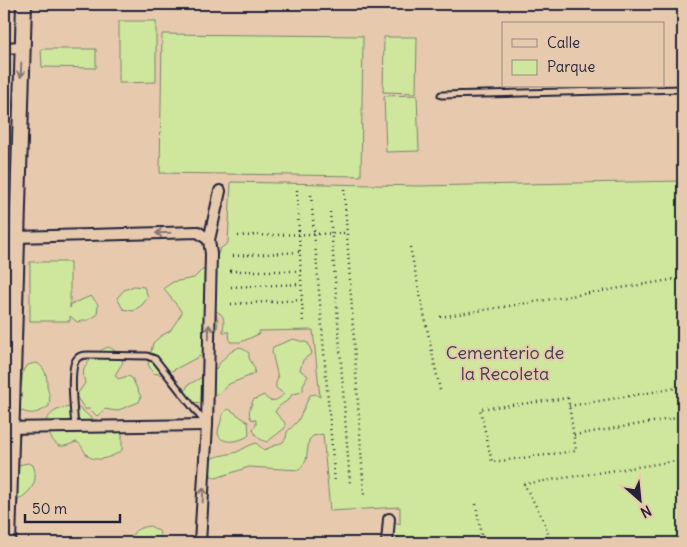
<svg xmlns="http://www.w3.org/2000/svg" width="687" height="547" font-family="Delius,sans-serif">
<style>
.green{fill:#cee79c;stroke:#78846c}
.lines{fill:none;stroke-linecap:round;stroke-linejoin:round}
.lane-casing{stroke:#22223b;stroke-width:9}
.street-casing{stroke:#22223b;stroke-width:14}
.secondary-casing{stroke:#22223b;stroke-width:18}
.path{stroke:#22223b;stroke-width:2.5;stroke-dasharray:1 4;stroke-linecap:butt}
.lane{stroke:#e7caae;stroke-width:5}
.street{stroke:#e7caae;stroke-width:10}
.secondary{stroke:#e7caae;stroke-width:14}
.oneway{stroke:#847674}
.labels{text-anchor:middle;dominant-baseline:central;stroke-width:4;stroke-linejoin:round;paint-order:stroke}
.park-label{font-size:18px;fill:#3c404a;stroke:#e7caae}
</style>
<rect width="100%" height="100%" fill="#e7caae"/>
<filter id="ink" filterUnits="userSpaceOnUse"><feTurbulence type="fractalNoise" baseFrequency=".02" numOctaves="2"/><feDisplacementMap in="SourceGraphic" scale="10" xChannelSelector="R" yChannelSelector="G"/><feConvolveMatrix kernelMatrix="1 2 1 2 8 2 1 2 1" color-interpolation-filters="sRGB"/></filter>
<g filter="url(#ink)">
<g class="green">
<path d="M119,21H156V82L119,83Z"/>
<path d="M162,34L363,36L361,176L160,173Z"/>
<path d="M384,37H417L416,93L383,92Z"/>
<path d="M41,49H96V68L42,67Z"/>
<path d="M417,95L419,151L386,152L384,96Z"/>
<path d="M683,181V543H399V536L397,543H383L390,521L400,524V507L330,511L323,434L313,436L309,440L306,461L299,470L249,467L216,478L211,476L209,460C217,455 228,455 237,452C243,449 249,445 256,443L264,450L283,442L286,438L287,432L298,421L310,395L315,394L320,397L313,330L259,331V334L241,342H230L229,332H223C224,322 226,314 215,311L218,320L217,330C205,337 204,342 202,355L164,375L153,373L148,364L153,343L161,336L170,331L182,313C177,303 169,298 164,288L173,282L194,278L202,270L212,269L220,249L228,243L231,182L419,186Z"/>
<path d="M30,262H70V308L71,304L91,296L98,304L97,315L88,320L77,322L70,316V321H30Z"/>
<path d="M134,286L144,287L148,297L142,305L133,311L123,309L117,298L124,290Z"/>
<path d="M293,339L308,343L312,353L303,360L300,370L308,376L303,385V391L298,393L292,394C289,403 279,403 275,412L285,423V428L267,442C260,440 255,436 253,429L256,425V420L251,419C247,412 251,407 253,400L264,395C269,404 278,401 284,394L276,388V383L278,378L272,352L273,347Z"/>
<path d="M109,347L118,353L123,362L115,375L118,379L128,376L132,378L141,397L139,402L116,411L105,409L97,416L90,409H85L76,396L85,383C84,378 82,372 85,367C89,360 101,348 109,347Z"/>
<path d="M240,347L249,353V358L255,369L254,374L229,384L210,401L205,403L190,402L183,395L188,385L216,369C221,360 231,350 240,347Z"/>
<path d="M37,363C46,369 47,376 47,385C48,394 51,394 49,406C39,413 31,416 20,410C18,401 18,398 20,390C25,377 17,365 37,363Z"/>
<path d="M74,407L81,409L92,419L117,425L122,433V450C115,456 96,464 87,455C83,450 83,446 77,442C72,443 65,447 61,446C53,446 45,427 46,420C54,409 60,408 74,407Z"/>
<path d="M229,409L248,422L249,435C243,441 220,446 218,433C218,429 220,425 221,421C222,415 222,412 229,409Z"/>
<path d="M4,419H7L13,464L18,465L28,463L33,465C39,481 32,491 18,500L15,515L4,525Z"/>
<path d="M150,526L159,531L160,535L159,543H129C135,530 134,529 150,526Z"/>
</g>
<g class="lines">
<defs>
<g id="lane">
<path d="M441,95L683,89"/>
<path d="M75,427C74,414 69,370 76,360C79,355 84,355 89,355L147,356L155,359L206,424"/>
</g>
<g id="street">
<path d="M4,48L22,47"/>
<path d="M16,237L198,232L209,240"/>
<path d="M4,428L207,425"/>
<path d="M200,543L207,425L211,254L209,240L220,191"/>
<path d="M387,543L389,519"/>
</g>
<path id="secondary" d="M8,543L24,4"/>
</defs>
<use href="#lane" class="lane-casing"/>
<use href="#street" class="street-casing"/>
<use href="#secondary" class="secondary-casing"/>
<g class="path">
<path d="M344,189L364,495"/>
<path d="M297,190L303,321"/>
<path d="M311,195L335,484"/>
<path d="M330,212L350,485"/>
<path d="M238,236L347,233"/>
<path d="M410,247L440,390"/>
<path d="M233,256L300,252"/>
<path d="M230,271H301"/>
<path d="M231,287L301,284"/>
<path d="M231,304L302,300"/>
<path d="M440,317L683,278"/>
<path d="M568,398L576,451L492,462L480,409Z"/>
<path d="M569,406L683,387"/>
<path d="M574,435L683,417"/>
<path d="M476,504L481,534L478,543"/>
<path d="M551,543L544,521L524,484L683,460"/>
</g>
<use href="#lane" class="lane"/>
<use href="#street" class="street"/>
<use href="#secondary" class="secondary"/>
</g>
<defs><path id="oneway-shaft" d="M-6 0H5M1.5-3L5.5 0L1.5 3" fill="none" stroke-width="1.6" stroke-linecap="round" stroke-linejoin="round" transform="scale(1.25)"/></defs>
<g class="oneway">
<use href="#oneway-shaft" transform="translate(21 70) rotate(92)"/>
<use href="#oneway-shaft" transform="translate(163 233) rotate(178)"/>
<use href="#oneway-shaft" transform="translate(209 332) rotate(-89)"/>
<use href="#oneway-shaft" transform="translate(203 495) rotate(-87)"/>
</g>
</g>
<g class="labels">
<g class="park-label">
<text x="505" y="352">Cementerio de<tspan x="505" dy="21">la Recoleta</tspan></text>
</g>
</g>
<rect width="687" height="547" fill="none" stroke="#e7caae" stroke-width="20"/>
<rect x="10" y="10" width="667" height="527" fill="none" stroke="#22223b" stroke-width="2" filter="url(#ink)"/>
<rect x="502" y="22" width="162" height="65" fill="#e7caae" stroke="#988780"/>
<rect x="512" y="39" width="25" height="8" fill="#e7caae" stroke="#988780"/>
<text x="547" y="48" font-size="15" fill="#22223b">Calle</text>
<rect x="512" y="60" width="25" height="15" fill="#cee79c" stroke="#988780"/>
<text x="547" y="72" font-size="15" fill="#22223b">Parque</text>
<g transform="translate(640 500) rotate(153)" stroke="#e7caae" stroke-width="4" paint-order="stroke">
<path d="M0-4L9 19L0 12L-9 19Z" fill="#22223b"/>
<text y="-8" font-size="14" font-weight="bold" text-anchor="middle" fill="#22223b">N</text>
</g>
<path d="M25 514v8h95v-8" fill="none" stroke="#22223b" stroke-width="2.5"/>
<text x="32" y="514" font-size="15" fill="#22223b" stroke="#e7caae" stroke-width="4" paint-order="stroke">50 m</text>
</svg>
